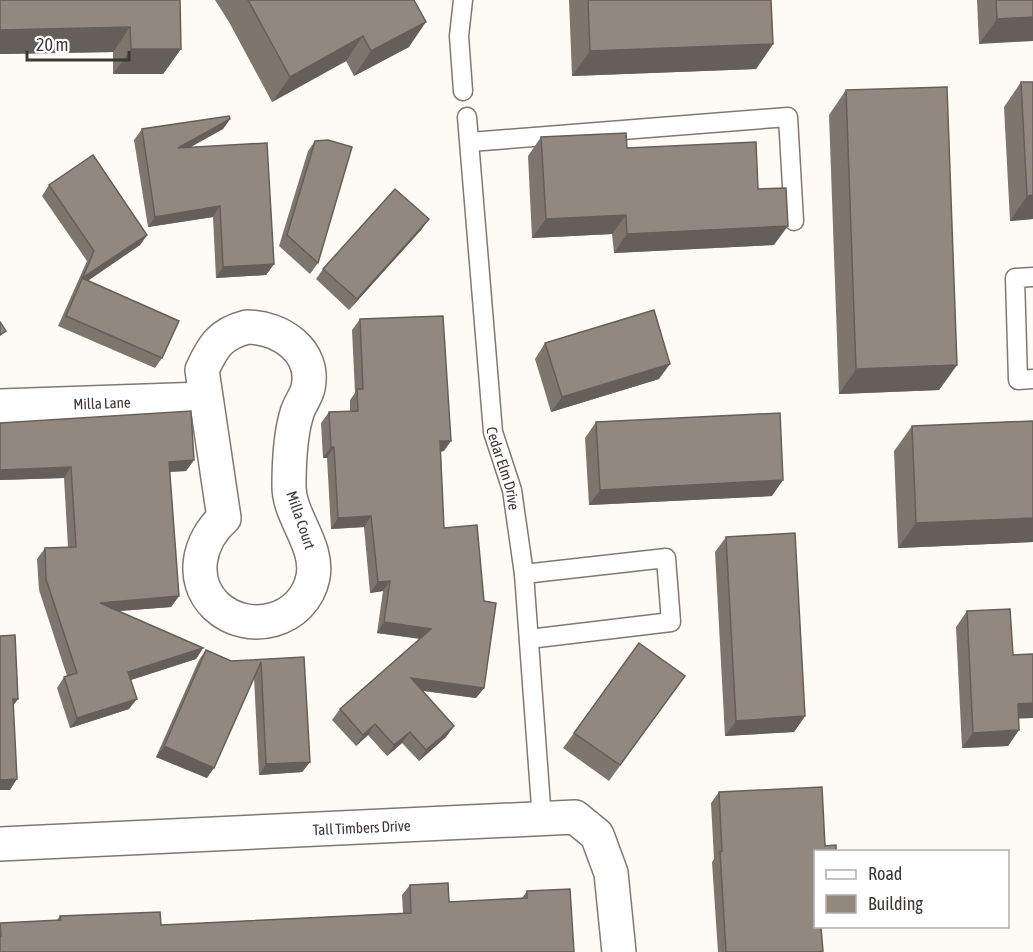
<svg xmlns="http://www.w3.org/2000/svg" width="1033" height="952" font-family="'Asap Condensed',sans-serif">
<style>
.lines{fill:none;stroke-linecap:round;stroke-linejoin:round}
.lane-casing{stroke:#82786f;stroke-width:21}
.street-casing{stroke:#82786f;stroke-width:36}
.lane{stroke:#fff;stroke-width:18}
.street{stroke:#fff;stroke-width:33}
.wall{fill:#7e756d}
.shaded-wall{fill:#665f59}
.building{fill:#92887f;stroke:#665f59;stroke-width:1.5}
.labels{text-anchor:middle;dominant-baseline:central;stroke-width:4.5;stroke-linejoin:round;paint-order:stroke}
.street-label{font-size:15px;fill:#3c3834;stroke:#fff}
</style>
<rect width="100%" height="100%" fill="#fefaf6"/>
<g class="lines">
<defs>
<g id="lane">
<path d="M463,91L459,36L463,0"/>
<path id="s1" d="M467,117L493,432L512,490L524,574L542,820"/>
<path d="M470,142L788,117L794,221"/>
<path d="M1033,277L1015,278L1018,380L1033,379"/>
<path d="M524,574L666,558L671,622L529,639"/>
</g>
<g id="street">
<path d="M247,327C280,327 316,351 308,388C306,397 299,405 297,413C290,435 289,464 289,486C289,517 319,545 313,577C304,622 248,636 216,606C189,580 199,540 224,518L202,370C213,346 220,334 247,327Z"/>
<path id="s2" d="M0,406L204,399"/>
<path id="s3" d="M0,844L575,817L597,835L611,873L619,952"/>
</g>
</defs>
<use href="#lane" class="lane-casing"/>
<use href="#street" class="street-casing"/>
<use href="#lane" class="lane"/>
<use href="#street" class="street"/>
</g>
<g class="wall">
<path d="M0,0H180L181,49L163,74H113V52L0,54Z"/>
<path d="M215,0H414L409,47L354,76L346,61L272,102L229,22Z"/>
<path d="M569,0H771L773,44L756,69L572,76Z"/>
<path d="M977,0H1033L979,44Z"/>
<path d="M1021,82L1033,219L1010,221L1004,107Z"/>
<path d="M846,90L957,365L939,390L839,394L829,115Z"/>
<path d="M230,119L223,129L191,147L274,264L266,275L216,278L213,217L148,227L134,140L142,129Z"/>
<path d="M541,137L627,148L758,189L774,245L614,253L612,234L532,238L528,156Z"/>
<path d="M315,141L318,263L310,274L279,246L308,151Z"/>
<path d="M49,185L147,235L140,245L87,281L162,358L155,368L58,326L87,261L42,196Z"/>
<path d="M429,219L421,230L349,310L316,279L323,269Z"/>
<path d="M360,319L444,451L440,452L444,528L484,688L476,698L423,691L454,726L446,737L419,761L402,743L387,756L368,735L356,746L332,720L340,709L420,639L377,633L383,591L370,593L364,527L331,529L327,458H323L321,423L329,412L350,411V400L355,393L352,330Z"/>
<path d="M545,343L659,379L551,412L535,359Z"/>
<path d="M1033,421V542L898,548L894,451L912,426Z"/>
<path d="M596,422L772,496L589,505L585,438Z"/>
<path d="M0,423L194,460L186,471L170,472L179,596L171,607L119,611L203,648L196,659L131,680L129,709L70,728L57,688L64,677L67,676L39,590L37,559L45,548L68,547L64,478L0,480Z"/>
<path d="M726,537L805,716L794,732L725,736L715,552Z"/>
<path d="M967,611L1013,655L1019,730L1008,746L962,748L956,627Z"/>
<path d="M206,650L231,661L304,657L310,762L302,772L259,775L254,678L207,778L156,757L199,660Z"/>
<path d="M685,676L609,781L563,748L574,733Z"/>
<path d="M719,792L825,846L816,852L822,952H718L712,862L714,859L711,803Z"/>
<path d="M410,885L449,902L522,898L527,891L574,952H0V923L57,920L60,916L161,925L403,913L402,895Z"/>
</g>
<g class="shaded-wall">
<path d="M1033,17V41L979,44L997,19Z"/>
<path d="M426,22L409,47L354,76L371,51Z"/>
<path d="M130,27L113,52L0,54V30Z"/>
<path d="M363,36L346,61L272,102L290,77Z"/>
<path d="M773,44L756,69L572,76L590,51Z"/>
<path d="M131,49H181L163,74H113Z"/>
<path d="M230,119L223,129L170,158L178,148Z"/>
<path d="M1033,195V219L1010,221L1027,196Z"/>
<path d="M220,206L213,217L148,227L155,217Z"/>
<path d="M626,215L612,234L532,238L546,219Z"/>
<path d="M429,219L421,230L349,310L357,299Z"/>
<path d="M788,226L774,245L614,253L627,234Z"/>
<path d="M147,235L140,245L79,287L82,278Z"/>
<path d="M274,264L266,275L216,278L223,267Z"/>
<path d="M670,364L659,379L551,412L562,397Z"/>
<path d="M957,365L939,390L839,394L856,369Z"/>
<path d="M440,441H451L444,451L432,452Z"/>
<path d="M331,447H334L327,458H323Z"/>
<path d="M194,460L186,471L161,472L169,462Z"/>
<path d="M71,467L64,478L0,480V470Z"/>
<path d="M783,480L772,496L589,505L600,490Z"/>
<path d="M371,516L364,527L331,529L338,518Z"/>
<path d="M1033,518V542L898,548L916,523Z"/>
<path d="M390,581L383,591L370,593L378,582Z"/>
<path d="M179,596L171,607L93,613L100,603Z"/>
<path d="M384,622L431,629L424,639L377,633Z"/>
<path d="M203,648L196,659L121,683L128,672Z"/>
<path d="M411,678L484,688L476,698L404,688Z"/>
<path d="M13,699H18L11,709Z"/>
<path d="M137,699L129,709L70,728L77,718Z"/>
<path d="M1033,703V718L1007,719L1018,704Z"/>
<path d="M805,716L794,732L725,736L736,721Z"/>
<path d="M375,724L368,735L356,746L363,735Z"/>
<path d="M454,726L446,737L419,761L426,750Z"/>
<path d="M1019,730L1008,746L962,748L973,733Z"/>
<path d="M410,732L402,743L387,756L394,745Z"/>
<path d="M164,746L214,768L207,778L156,757Z"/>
<path d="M310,762L302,772L259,775L266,764Z"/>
<path d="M17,779L10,790H0V780Z"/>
</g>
<g class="building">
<path d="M0,0H180L181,49H131L130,27L0,30Z"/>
<path d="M248,0H414L426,22L371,51L363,36L290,77Z"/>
<path d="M588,0H771L773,44L590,51Z"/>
<path d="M996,0H1033V17L997,19Z"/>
<path d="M1021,82H1033V195L1027,196Z"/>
<path d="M947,87L957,365L856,369L846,90Z"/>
<path d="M229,116L230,119L178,148L267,143L274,264L223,267L220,206L155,217L142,129Z"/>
<path d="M626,133L627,148L756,142L758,189L786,188L788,226L627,234L626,215L546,219L541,137Z"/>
<path d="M328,140L352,147L318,263L287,235L315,141Z"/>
<path d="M93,155L147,235L82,278L179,321L162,358L66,316L94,251L49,185Z"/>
<path d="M395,189L429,219L357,299L323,269Z"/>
<path d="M654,310L670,364L562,397L545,343Z"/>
<path d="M443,316L451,441H440L444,528L477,525L484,601L496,603L484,688L411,678L454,726L426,750L410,732L394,745L375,724L363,735L340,709L431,629L384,622L390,581L378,582L371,516L338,518L334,447H331L329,412L358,411L357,389H363L360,319Z"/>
<path d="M0,322L6,331L0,335Z"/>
<path d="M191,411L194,460L169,462L179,596L100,603L203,648L128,672L137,699L77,718L64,677L77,673L46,579L45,548L76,547L71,467L0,470V423Z"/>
<path d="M780,413L783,480L600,490L596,422Z"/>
<path d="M1033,421V518L916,523L912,426Z"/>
<path d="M795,533L805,716L736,721L726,537Z"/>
<path d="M1010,609L1013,655L1033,654V703L1018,704L1019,730L973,733L967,611Z"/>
<path d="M15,635L18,699H13L17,779L0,780V636Z"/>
<path d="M639,643L685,676L620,765L574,733Z"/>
<path d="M206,650L231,661L304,657L310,762L266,764L261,662L214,768L164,746Z"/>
<path d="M822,787L825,846L836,845V852H816V927H821L823,951L817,952H726L720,852L722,851L719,792Z"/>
<path d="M448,883L449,902L527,898V891L570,889L574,952H0V936H1L0,923L61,920L60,916L160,912L161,925L411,913L410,885Z"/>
</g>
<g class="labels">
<g class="street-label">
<text stroke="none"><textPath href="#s2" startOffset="102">Milla Lane</textPath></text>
<text stroke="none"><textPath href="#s1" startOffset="354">Cedar Elm Drive</textPath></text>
<text transform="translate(301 520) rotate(71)">Milla Court</text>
<text stroke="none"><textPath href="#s3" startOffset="362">Tall Timbers Drive</textPath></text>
</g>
</g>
<rect x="814" y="850" width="195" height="78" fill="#ffffff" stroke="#b1afae" stroke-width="1.5"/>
<rect x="826" y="870" width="30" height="9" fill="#ffffff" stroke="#b1afae" stroke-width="1.5"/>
<text x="868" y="880" font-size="18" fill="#3c3834">Road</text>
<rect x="826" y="895" width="30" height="18" fill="#92887f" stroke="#b1afae" stroke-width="1.5"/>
<text x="868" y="910" font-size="18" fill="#3c3834">Building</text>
<path d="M27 51v9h102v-9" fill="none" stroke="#3c3834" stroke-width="3"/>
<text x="36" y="51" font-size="18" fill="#3c3834" stroke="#ffffff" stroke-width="4.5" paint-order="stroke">20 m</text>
</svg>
